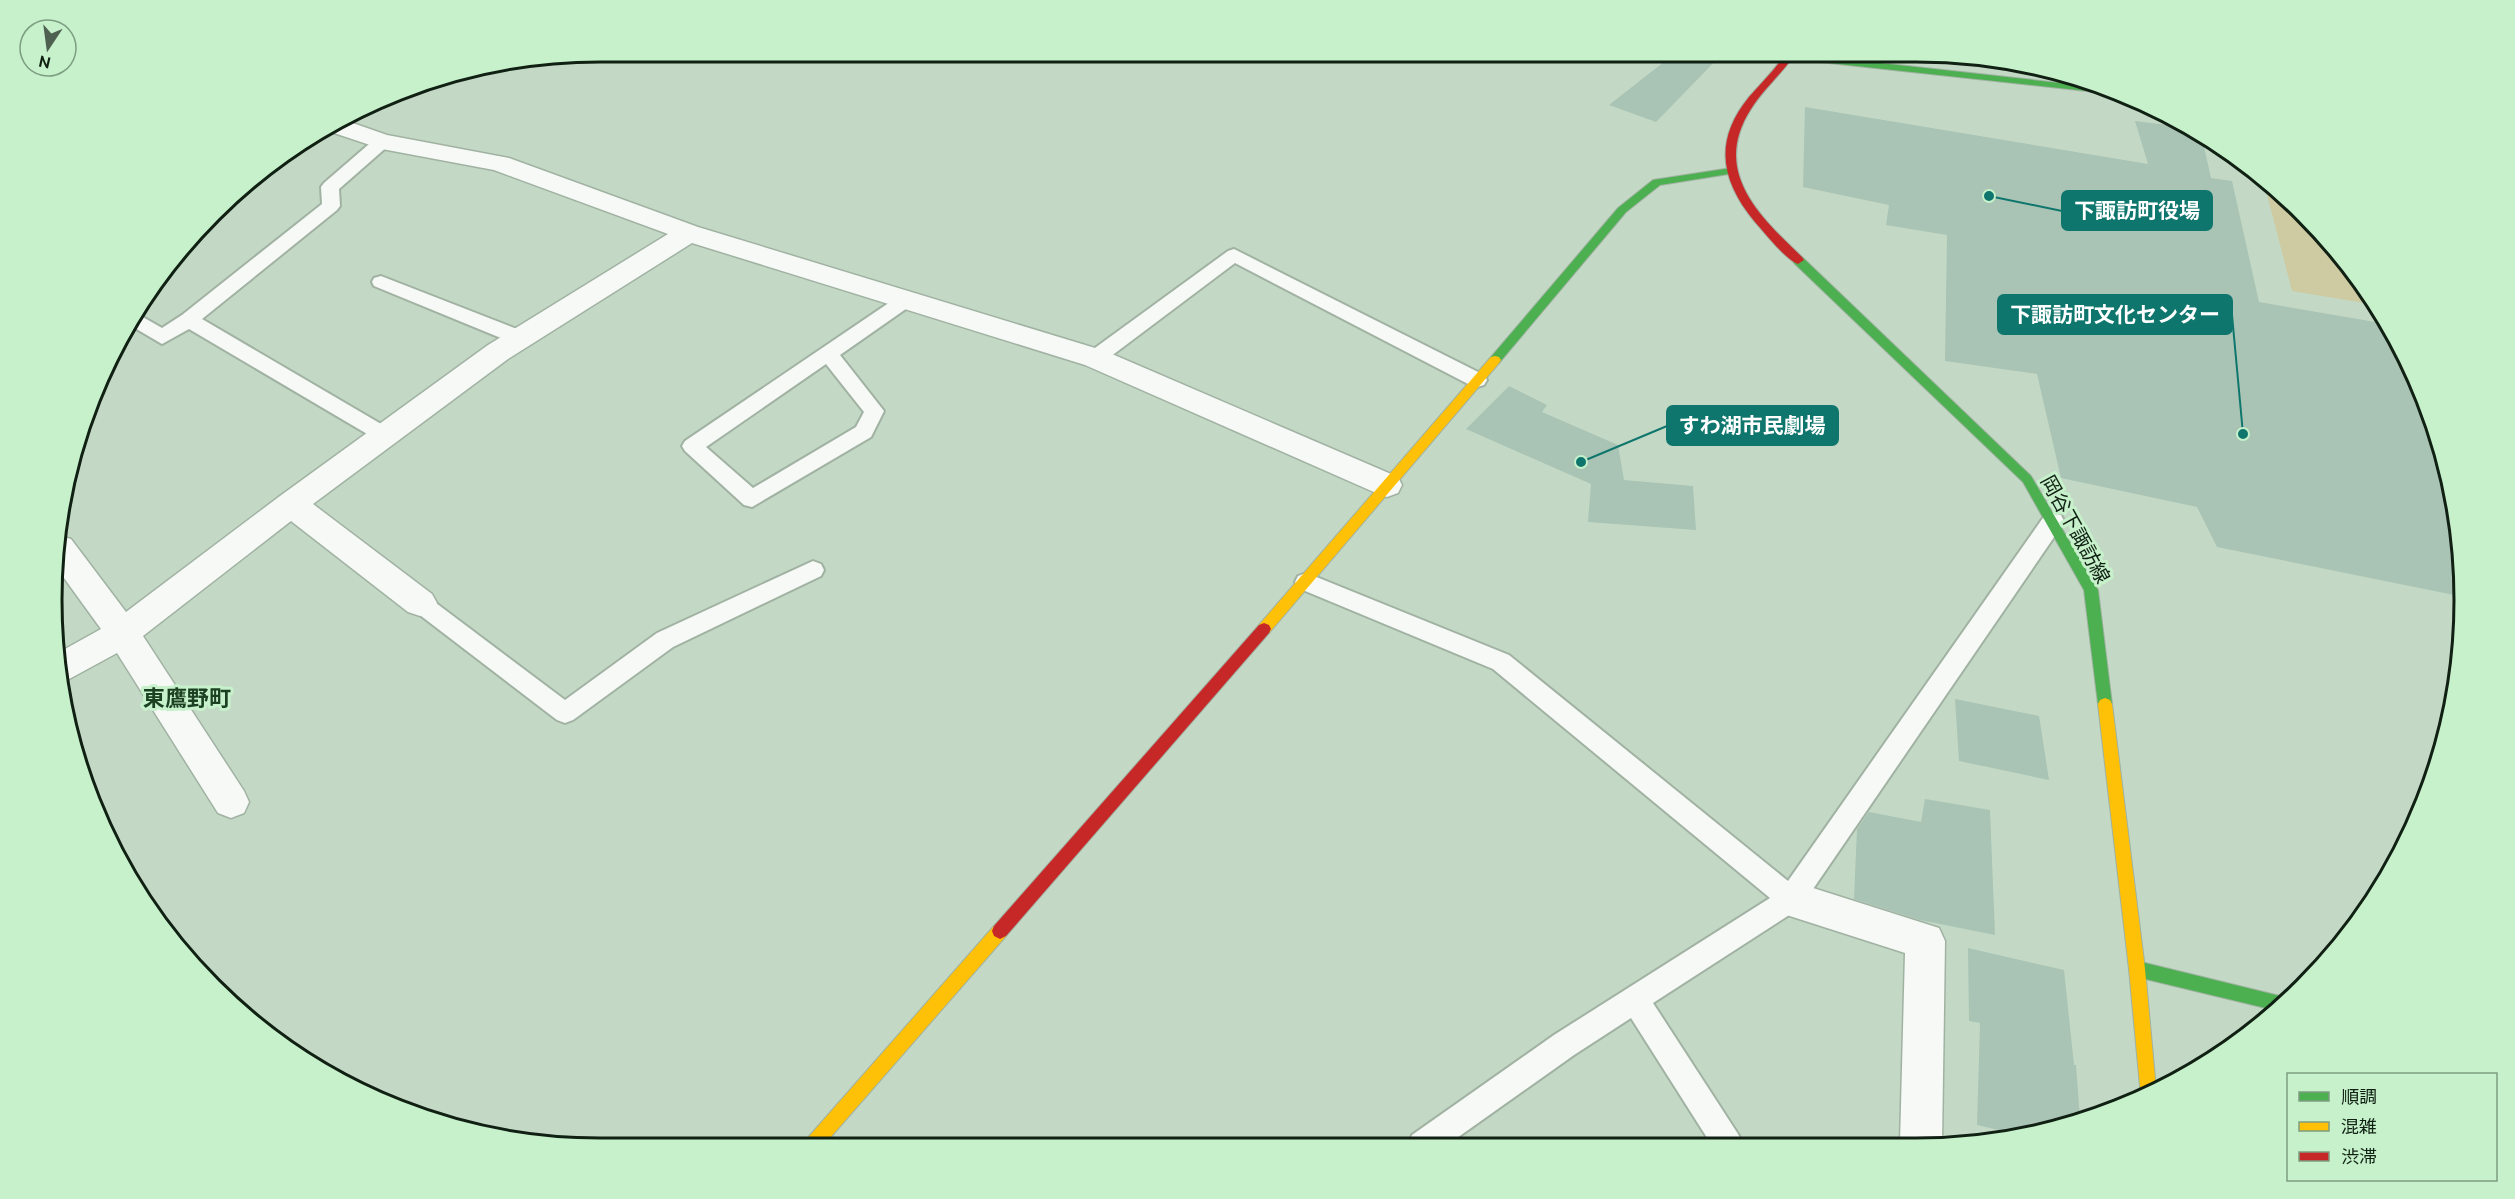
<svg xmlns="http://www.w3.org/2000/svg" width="2515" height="1199" font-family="Ubuntu,'Noto Sans JP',sans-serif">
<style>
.built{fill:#b7dcbb}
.green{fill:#cecaa1}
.building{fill:#a9c3b4}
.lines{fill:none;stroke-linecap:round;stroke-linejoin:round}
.lane-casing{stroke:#a1b2a3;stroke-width:4}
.street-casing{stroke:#a1b2a3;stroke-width:3}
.fast-casing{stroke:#a1b2a3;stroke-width:2}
.slow-casing{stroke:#a1b2a3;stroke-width:2}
.jam-casing{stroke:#a1b2a3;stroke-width:2}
.lane{fill:#f6f9f6;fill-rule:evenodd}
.street{fill:#f6f9f6;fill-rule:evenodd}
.fast{fill:#4caf50;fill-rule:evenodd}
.slow{fill:#ffc107;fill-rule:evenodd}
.jam{fill:#c62828;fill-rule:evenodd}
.labels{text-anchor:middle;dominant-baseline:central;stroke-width:6;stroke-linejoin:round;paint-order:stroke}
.street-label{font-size:20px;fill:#102013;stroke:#c6f1cb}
.quarter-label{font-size:22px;font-weight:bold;fill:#1b4022;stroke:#c6f1cb}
.rim{fill:none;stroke:#102013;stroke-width:3}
.leader{fill:none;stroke:#0f766e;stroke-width:2}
.callout-dot{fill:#0f766e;stroke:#c6f1cb;stroke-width:2}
.callout{fill:#0f766e;stroke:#0f766e;stroke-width:2}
.callout-label{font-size:21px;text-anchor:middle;font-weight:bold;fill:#fff}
</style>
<rect width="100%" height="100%" fill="#c3d9c5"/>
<path class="built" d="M2246,1025L2256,1028L2250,1034L2200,1063Z"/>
<path class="green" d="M2263,179L2304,212L2372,295L2377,305L2292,291Z"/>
<g class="building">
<path d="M1678,51H1725L1656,122L1609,105Z"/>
<path d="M1805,107L2148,164L2135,121L2192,128L2201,133L2211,178L2232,181L2259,302L2387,324L2422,390L2454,493L2464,597L2217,547L2197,507L2061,478L2037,374L1945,361L1947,235L1886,225L1889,205L1803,187Z"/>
<path d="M1509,386L1547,405L1542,412L1618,445L1624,480L1693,486L1696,530L1588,522L1591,484L1466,429Z"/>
<path d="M1955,699L2039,716L2049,780L1959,761Z"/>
<path d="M1925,799L1990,810L1995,935L1920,920L1854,899L1857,829L1869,812L1921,822Z"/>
<path d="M1968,948L2064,970L2074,1065H2076L2080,1118L2020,1135L1977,1125L1980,1023L1969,1021Z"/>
</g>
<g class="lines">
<defs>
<g id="lane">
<path d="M382,137L390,142L388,146L339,189L340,206L337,210L202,319L393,431L396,436L393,441L386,443L379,441L189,329L162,344L128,324L134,312L162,328L182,315L322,204L321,187L324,183L376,138Z"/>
<path d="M1234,249L1484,375L1487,380L1484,385L1477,387L1470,385L1235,263L1102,363L1095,365L1088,363L1085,358L1088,353L1228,251Z"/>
<path d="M381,276L527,333L530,338L527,343L520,345L513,343L374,286L372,282L374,278Z"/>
<path d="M906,294L913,296L915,300L913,304L840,355L884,411L871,437L752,507L744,505L685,451L682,446L685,441L899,296ZM826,364L864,412L856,427L753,488L706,447Z"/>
<path d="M2053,513L2061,515L2064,521L2061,527L1800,908L1653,1003L1738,1134L1743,1144H1711L1631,1018L1574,1055L1447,1145H1408L1412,1135L1554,1035L1770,898L1493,669L1298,588L1295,582L1298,576L1306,573L1314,576L1509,655L1788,881L2045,515Z"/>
<path d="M813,561L821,564L824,570L821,576L673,647L573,720L565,723L557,720L412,609L409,603L412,597L420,594L428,597L565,700L657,633Z"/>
</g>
<g id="street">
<path d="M347,121L387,135L509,158L698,227L1105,351L1398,477L1402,485L1398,493L1387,497L1376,493L1085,365L692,243L508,359L313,504L432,594L437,603L432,612L420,616L408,612L291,521L143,636L244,791L249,802L244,813L231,818L218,813L117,653L60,684L56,671V654L101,629L59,571L60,536L71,539L126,612L280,496L488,345L668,234L494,170L382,149L328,131Z"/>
<path d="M1791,881L1939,928L1945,941L1942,1143H1900L1905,953L1777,912L1772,899L1777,886Z"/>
</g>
<g id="fast">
<path d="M1742,51H1772L2114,89L2132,96L1747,54Z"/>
<path d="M1731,168L1735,169V173L1660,185L1626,212L1499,363H1491L1489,360L1491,357L1618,208L1653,180Z"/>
<path d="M1798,256L1802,257L2031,476L2098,590L2112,704L2110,708L2105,710L2100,708L2098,704L2084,590L2023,482L1794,263L1792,260Z"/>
<path d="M2137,961L2280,996L2286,998L2274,1010L2137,977L2131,975L2129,969L2131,963Z"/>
</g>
<g id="slow">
<path d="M1495,356L1499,357L1501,360L1499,363L1269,633H1259L1257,629L1259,625L1491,357Z"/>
<path d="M2105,698L2110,700L2112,704L2145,969L2156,1089L2141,1097L2129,969L2098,704L2100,700Z"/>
<path d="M1000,923L1006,926L1008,931L1006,936L822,1147H802L805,1141L994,926Z"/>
</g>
<g id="jam">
<path d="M1787,51H1797C1784,72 1764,88 1751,109C1711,171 1759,216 1802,257L1804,260L1798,264C1785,259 1765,233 1755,222C1721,181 1713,141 1749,97C1762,82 1777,68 1787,51Z"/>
<path d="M1264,623L1269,625L1271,629L1269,633L1006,936L1000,939L994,936L992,931L994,926L1259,625Z"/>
</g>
</defs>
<use href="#lane" class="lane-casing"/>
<use href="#street" class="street-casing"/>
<use href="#fast" class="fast-casing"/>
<use href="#slow" class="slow-casing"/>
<use href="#jam" class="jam-casing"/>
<use href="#lane" class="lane"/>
<use href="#street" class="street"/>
<use href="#fast" class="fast"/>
<use href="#slow" class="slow"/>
<use href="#jam" class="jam"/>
</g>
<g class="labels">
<g class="street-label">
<text transform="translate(2076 529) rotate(61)">岡谷下諏訪線</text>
</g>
<g class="quarter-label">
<text x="187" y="697">東鷹野町</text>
</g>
</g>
<path d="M0 0H2515V1199H0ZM600 62H1916A538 538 0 0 1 2454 600V600A538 538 0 0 1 1916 1138H600A538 538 0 0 1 62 600V600A538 538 0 0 1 600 62Z" fill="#c6f1cb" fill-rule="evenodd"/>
<path class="rim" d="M600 62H1916A538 538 0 0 1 2454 600V600A538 538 0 0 1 1916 1138H600A538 538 0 0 1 62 600V600A538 538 0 0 1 600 62Z"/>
<path class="leader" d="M1989 196L2062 211M2243 434L2232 315M1581 462L1667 426"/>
<g class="callout-dot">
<circle cx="1989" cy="196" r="6"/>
<circle cx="2243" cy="434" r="6"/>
<circle cx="1581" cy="462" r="6"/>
</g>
<g class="callout">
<rect x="2062" y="191" width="150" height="39" rx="6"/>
<rect x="1998" y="295" width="234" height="39" rx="6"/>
<rect x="1667" y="406" width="171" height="39" rx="6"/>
</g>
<g class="callout-label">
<text x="2137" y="218">下諏訪町役場</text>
<text x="2115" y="322">下諏訪町文化センター</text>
<text x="1752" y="433">すわ湖市民劇場</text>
</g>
<rect x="2287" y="1073" width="210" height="108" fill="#c6f1cb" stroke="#7d9d81" stroke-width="1.5"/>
<rect x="2299" y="1092" width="30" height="9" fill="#4caf50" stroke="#7d9d81" stroke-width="1.5"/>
<text x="2341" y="1103" font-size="18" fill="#102013">順調</text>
<rect x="2299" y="1122" width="30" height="9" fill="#ffc107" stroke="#7d9d81" stroke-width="1.5"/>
<text x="2341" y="1133" font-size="18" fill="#102013">混雑</text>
<rect x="2299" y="1152" width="30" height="9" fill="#c62828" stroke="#7d9d81" stroke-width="1.5"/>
<text x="2341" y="1163" font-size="18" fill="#102013">渋滞</text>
<g transform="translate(48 48) rotate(193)"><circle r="28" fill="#c6f1cb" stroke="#7d9d81" stroke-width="1.5"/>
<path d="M0-4.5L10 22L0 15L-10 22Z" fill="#4f6151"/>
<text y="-9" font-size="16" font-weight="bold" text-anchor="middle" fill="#102013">N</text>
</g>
</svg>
